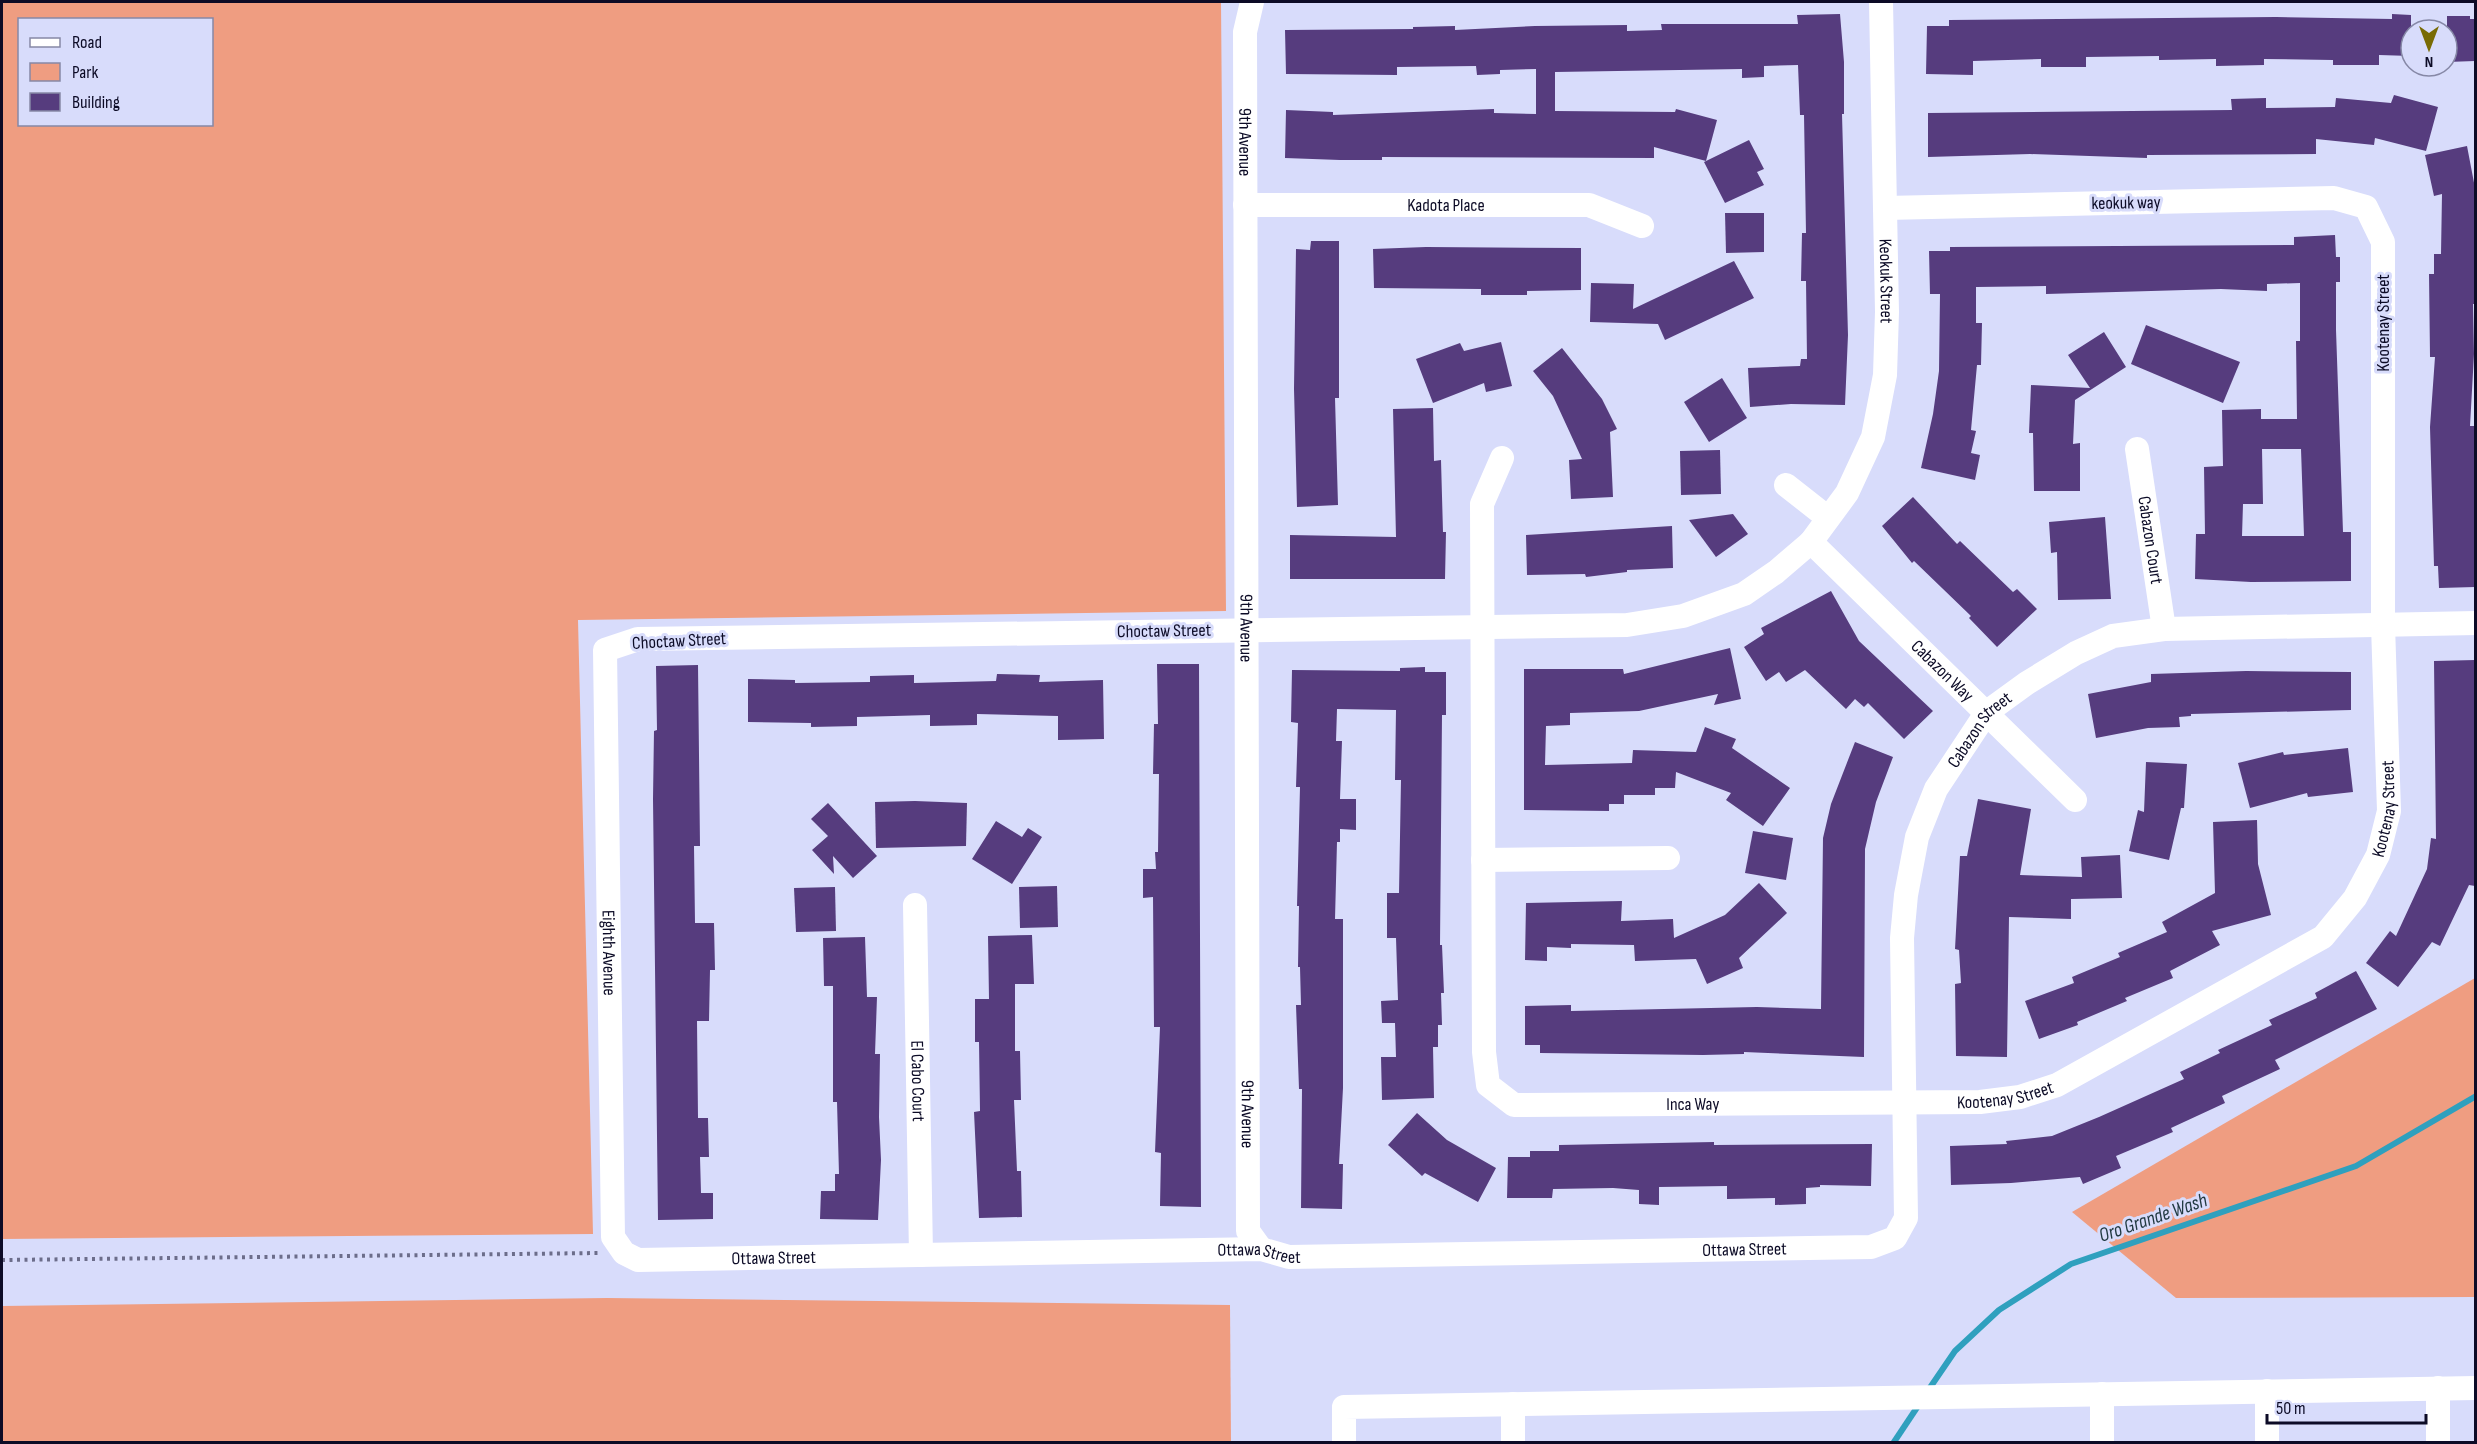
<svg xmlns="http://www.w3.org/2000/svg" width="2477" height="1444" font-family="'Sofia Sans Condensed',sans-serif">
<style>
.green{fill:#ef9d81;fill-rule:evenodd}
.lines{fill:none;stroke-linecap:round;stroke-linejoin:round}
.stream{stroke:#2fa0be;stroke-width:6}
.building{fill:#563c7e;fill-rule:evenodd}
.path{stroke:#6c6d8a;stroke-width:4;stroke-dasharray:3 4.5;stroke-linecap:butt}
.minor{stroke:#fff;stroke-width:24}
.labels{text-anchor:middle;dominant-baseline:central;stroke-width:6;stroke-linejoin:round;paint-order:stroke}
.street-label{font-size:18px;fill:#0c0b26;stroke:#d8dcfb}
.water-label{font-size:20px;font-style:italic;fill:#223a42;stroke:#d8dcfb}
</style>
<rect width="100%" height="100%" fill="#d8dcfb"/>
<g class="green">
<path d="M2,2H1221L1226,611L578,620L593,1234L2,1239ZM20,20H212V124H20Z"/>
<path d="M2475,978V1297L2176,1298L2072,1212Z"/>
<path d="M607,1298L1230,1305L1231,1442H2V1306Z"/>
</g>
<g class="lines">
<g class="stream">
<path d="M1927,1392L1955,1351L1999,1310L2071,1264L2356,1166L2476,1096"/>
<path d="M1894,1442L1920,1403"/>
</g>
</g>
<g class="building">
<path d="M1840,14L1844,62V114H1842L1848,335L1845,405L1791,404L1750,407L1748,368L1800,366L1801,359H1807L1806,281H1801L1802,233H1806L1804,115H1800L1798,65L1764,66V77L1742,78V69L1555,72V111L1675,112L1676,109L1717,120L1706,161L1654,147V158L1382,157V160H1340L1285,158L1286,110L1333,112V115L1494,109V113L1536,114V69L1500,70V74L1477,75L1476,66L1397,67V75L1286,74L1285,30L1413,29V27L1455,26V30L1535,26L1627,25V31L1662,30L1661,24H1798L1797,15Z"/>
<path d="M2392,14L2411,15V56L2379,55V65H2333V60L2264,59V65L2216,66V59L2159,60V56L2086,57V67H2041V59L1973,61V75L1926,74L1927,26H1949V20L2276,17L2392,19Z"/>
<path d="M2447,16H2470V19H2475V61L2447,62Z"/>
<path d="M2394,95L2438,107L2426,151L2375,138L2374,145L2316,139V154L2147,155V158L2030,154L1928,157V113L2232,110L2231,99L2266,98V108L2335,107L2336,98L2391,103Z"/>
<path d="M1749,140L1764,169L1757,172L1764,185L1725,203L1704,162Z"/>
<path d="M2467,146L2475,188V304H2473L2474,354L2470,426H2475V587L2439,588L2438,566H2434L2430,427L2435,357H2430L2429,274H2434V254H2441L2442,194L2434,196L2425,155Z"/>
<path d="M1725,213H1764V252L1726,253Z"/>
<path d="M2335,235L2336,257H2340V282H2336V330L2343,532H2351V581L2251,582L2195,579L2196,534H2205L2204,467L2223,466L2222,410L2261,409V419H2297L2296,341H2300V283L2267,284V291L2221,289L2046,294V286L1976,287V323H1982L1981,365H1977L1971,430L1976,431L1971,453L1980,455L1975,480L1921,468L1933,414L1939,371L1940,294H1930L1929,251H1950V247L2294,245V237ZM2262,449H2301L2304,536H2242L2243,504H2263Z"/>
<path d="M1311,241H1339V398H1335L1338,505L1297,507L1294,389L1296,249L1310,250Z"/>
<path d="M1426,247L1581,248V290L1527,291V295H1481V289L1374,288L1373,249Z"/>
<path d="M1734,261L1754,298L1665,340L1658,324L1590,322L1591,283L1634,284L1633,309Z"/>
<path d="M2146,325L2240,362L2223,403L2131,364Z"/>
<path d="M2104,332L2126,367L2075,400L2073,444L2080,443V491H2034L2033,433H2029L2031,385L2090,388L2068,355Z"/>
<path d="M1501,342L1512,386L1486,392L1484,383L1433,403L1416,359L1460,343L1464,351Z"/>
<path d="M1562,348L1602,399L1617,429L1610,432L1613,497L1571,499L1569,460L1582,459L1553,396L1533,371Z"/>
<path d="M1722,378L1747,418L1709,442L1684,402Z"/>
<path d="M1433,408L1434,461L1441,460L1443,532H1446L1445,579H1290V535L1396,537L1393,409Z"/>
<path d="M1720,450L1721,494L1681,495L1680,451Z"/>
<path d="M1913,497L1957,544L1960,541L2013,592L2017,589L2037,609L1997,647L1969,618L1971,616L1914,561L1912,563L1882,526Z"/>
<path d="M1733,514L1748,534L1716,557L1689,520Z"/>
<path d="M2105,517L2111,599L2058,600L2057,552L2051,553L2049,522Z"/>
<path d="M1672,526L1673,568L1627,570V572L1586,577L1585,574L1527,575L1526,535Z"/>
<path d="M1831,591L1859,641L1933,711L1904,739L1868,703L1864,707L1855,699L1846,709L1805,670L1786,682L1779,672L1766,681L1744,647L1764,634L1761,628Z"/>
<path d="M1730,648L1741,699L1714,705L1718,694L1639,711L1570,713V725L1546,726L1545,765L1632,763L1633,750L1696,752L1705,727L1736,739L1732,748L1790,788L1763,826L1726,800L1731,793L1676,772L1675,788H1655V795H1624V804H1609V811L1524,810V669H1623L1624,674Z"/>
<path d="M2475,660V886L2469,885L2440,946L2432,942L2398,987L2366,963L2390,931L2396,936L2427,869L2431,838L2436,839L2434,661Z"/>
<path d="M1157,664H1199L1201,1207L1160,1206L1161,1153L1155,1152L1160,1027H1154L1153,897L1143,898V869H1156L1155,852H1158L1159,774H1153L1154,724H1158Z"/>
<path d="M698,665L700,846H694L695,923H714L715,970H710L709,1021H697L698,1118H708L709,1157H700L701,1193H713V1219L658,1220L653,799L654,731L657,730L656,666Z"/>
<path d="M1425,667V672H1446V715H1442L1440,945H1442L1444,993H1441L1442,1025H1438V1047H1433L1434,1098L1382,1100L1381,1057H1396L1395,1023H1382L1381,1001L1398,1000L1396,938H1387V893H1399L1401,780H1395L1396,710L1337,709L1336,741H1342L1340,799H1356V830L1340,829V842H1337L1335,919H1343V1088L1339,1164H1343L1342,1209L1301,1208L1302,1089H1299L1296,1005H1301L1300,967H1298L1299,906H1297L1300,787H1296L1298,723L1291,722L1292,670L1400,671V668Z"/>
<path d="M2246,671L2351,672V710L2191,714V716L2179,717L2180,727L2148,728L2096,738L2088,694L2151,682V674Z"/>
<path d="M997,674L1040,675L1039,682L1103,680L1104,739L1058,740V716L977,714V725L930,726V715L857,717V726L811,727V723L748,722V679L795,680V683L870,682V676L914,675V683L996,681Z"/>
<path d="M1855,742L1893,757L1876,802L1865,849L1864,1057L1744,1052V1054L1703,1055L1540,1053V1045H1525V1006L1571,1005V1011L1757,1007L1821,1009L1823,838L1831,804Z"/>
<path d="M2348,748L2353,792L2308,797L2307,793L2250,808L2238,763L2283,752L2284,755Z"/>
<path d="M2146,762L2187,764L2184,808H2181L2169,860L2129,851L2138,810L2144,812Z"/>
<path d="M1978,799L2031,809L2020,875L2082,877L2081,857L2120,855L2122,898L2071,899V919L2009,917L2007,1057L1956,1056L1955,984L1961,983L1959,950L1955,949L1960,856H1967Z"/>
<path d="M915,801L967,803L966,846L876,848L875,802Z"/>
<path d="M828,803L877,856L853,878L833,856L834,874L812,850L828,836L811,819Z"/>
<path d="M2257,820L2258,864L2271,915L2212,931L2220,945L2170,971L2173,978L2125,998L2127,1001L2077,1022L2078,1025L2039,1039L2025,1001L2074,983L2072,977L2120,957L2118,953L2167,932L2162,922L2215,893L2213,822Z"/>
<path d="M996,821L1022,837L1028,828L1042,837L1012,884L972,859Z"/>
<path d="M1753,831L1793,838L1786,880L1745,873Z"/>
<path d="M1759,883L1787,913L1739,958L1743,968L1707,984L1696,959L1635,961L1634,945L1571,944V948L1547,947V961L1525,960L1526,903L1622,901L1621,921L1673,919L1674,938L1725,915Z"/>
<path d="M1057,886L1058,927L1020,928L1019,887Z"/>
<path d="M835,887L836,931L796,932L794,888Z"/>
<path d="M1032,935L1034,984H1015V1051H1020L1021,1100H1014L1017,1171H1021L1022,1217L979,1218L974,1112L980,1111L979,1042H975V999H989L988,936Z"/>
<path d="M865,937L867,997H877L875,1054H880L879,1117L881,1160L878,1220L820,1219L821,1191H835V1174H839L837,1102H833V986H824L823,938Z"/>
<path d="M2356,971L2377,1009L2275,1060L2280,1069L2222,1096L2225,1103L2171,1128L2173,1132L2116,1156L2121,1168L2083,1184L2080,1177L2011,1183L1951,1185L1950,1146L2007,1144L2006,1141L2052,1136L2099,1117L2184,1079L2180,1072L2220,1053L2218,1050L2272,1025L2269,1020L2317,998L2315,993Z"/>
<path d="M1417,1113L1447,1140L1496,1168L1478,1202L1425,1173L1422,1176L1388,1145Z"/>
<path d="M1714,1142V1145L1872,1144L1871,1186L1820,1185V1187L1806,1188V1204L1775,1205V1198L1727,1199V1186L1659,1187V1205L1639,1204V1190L1613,1188L1553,1189L1552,1198H1507L1508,1157H1530V1151H1559V1145Z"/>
</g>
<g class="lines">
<path class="path" d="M2,1260L599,1253"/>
<g class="minor">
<path id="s1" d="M1252,2L1245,32L1248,1231L1261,1249"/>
<path id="s2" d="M1881,2L1887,312L1885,375L1873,437L1847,493L1811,542L1776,572L1744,594L1683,616L1627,625L638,639L605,650L613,1237L624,1253L638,1260L1261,1249L1289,1257L1871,1247L1895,1238L1906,1218L1902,938L1906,895L1917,837L1936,789L1987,712L2027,683L2076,653L2113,636L2164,629L2476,623"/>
<path id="s3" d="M1245,205H1589L1642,226"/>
<path id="s4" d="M2137,449L2164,629"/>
<path id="s5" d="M1502,458L1482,504L1484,1052L1488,1085L1514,1105L1980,1102L2020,1097L2057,1085L2323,937L2355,898L2378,855L2389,811L2383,625V242L2366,207L2334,198L1885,208"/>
<path d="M1786,485L1828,518"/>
<path id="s6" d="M1811,542L2075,800"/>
<path d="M1483,860L1668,858"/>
<path id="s7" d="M915,905L921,1255"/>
<path d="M2438,1388V1442"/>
<path d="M2267,1391V1442"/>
<path d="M2102,1394V1442"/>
<path d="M1513,1404V1442"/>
<path d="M1344,1442V1407L2476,1388"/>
</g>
</g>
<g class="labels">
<g class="street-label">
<text stroke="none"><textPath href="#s1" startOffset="141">9th Avenue</textPath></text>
<text transform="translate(2126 203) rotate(-1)">keokuk way</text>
<text stroke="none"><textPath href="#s3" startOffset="201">Kadota Place</textPath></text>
<text stroke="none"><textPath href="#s2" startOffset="279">Keokuk Street</textPath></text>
<text transform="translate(2383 323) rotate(-90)">Kootenay Street</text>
<text stroke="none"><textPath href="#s4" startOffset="92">Cabazon Court</textPath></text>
<text stroke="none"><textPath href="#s1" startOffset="627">9th Avenue</textPath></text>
<text transform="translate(1164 631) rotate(-1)">Choctaw Street</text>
<text transform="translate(679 641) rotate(-3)">Choctaw Street</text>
<text stroke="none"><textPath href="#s6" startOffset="184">Cabazon Way</textPath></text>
<text stroke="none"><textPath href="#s2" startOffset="4202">Cabazon Street</textPath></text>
<text stroke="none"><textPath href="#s5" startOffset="1660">Kootenay Street</textPath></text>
<text stroke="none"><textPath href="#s2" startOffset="2092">Eighth Avenue</textPath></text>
<text stroke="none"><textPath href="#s7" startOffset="176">El Cabo Court</textPath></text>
<text stroke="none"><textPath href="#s5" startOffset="1156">Kootenay Street</textPath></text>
<text stroke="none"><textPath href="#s5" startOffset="843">Inca Way</textPath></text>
<text stroke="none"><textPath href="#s1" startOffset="1113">9th Avenue</textPath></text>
<text stroke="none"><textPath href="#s2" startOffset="3519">Ottawa Street</textPath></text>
<text stroke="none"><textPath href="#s2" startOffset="3033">Ottawa Street</textPath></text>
<text stroke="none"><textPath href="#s2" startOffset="2547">Ottawa Street</textPath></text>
</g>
<g class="water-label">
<text transform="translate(2153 1218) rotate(-19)">Oro Grande Wash</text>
</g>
</g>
<rect width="2477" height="1444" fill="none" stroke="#0c0b26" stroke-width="6"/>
<rect x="18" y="18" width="195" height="108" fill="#d8dcfb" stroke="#8688a6" stroke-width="1.5"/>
<rect x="30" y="38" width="30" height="9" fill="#ffffff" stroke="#8688a6" stroke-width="1.5"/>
<text x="72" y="48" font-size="18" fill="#0c0b26">Road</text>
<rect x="30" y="63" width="30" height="18" fill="#ef9d81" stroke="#8688a6" stroke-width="1.5"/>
<text x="72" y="78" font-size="18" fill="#0c0b26">Park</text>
<rect x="30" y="93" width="30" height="18" fill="#563c7e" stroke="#8688a6" stroke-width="1.5"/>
<text x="72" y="108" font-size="18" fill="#0c0b26">Building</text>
<g transform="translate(2429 48) rotate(180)"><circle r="28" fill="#d8dcfb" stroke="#8688a6" stroke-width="1.5"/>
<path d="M0-4.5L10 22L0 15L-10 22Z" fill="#796b04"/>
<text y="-9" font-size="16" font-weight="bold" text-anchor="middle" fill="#0c0b26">N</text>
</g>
<path d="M2267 1414v9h159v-9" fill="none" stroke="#0c0b26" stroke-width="3"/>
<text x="2276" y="1414" font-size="18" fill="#0c0b26" stroke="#d8dcfb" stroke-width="4.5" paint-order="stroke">50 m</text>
</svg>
